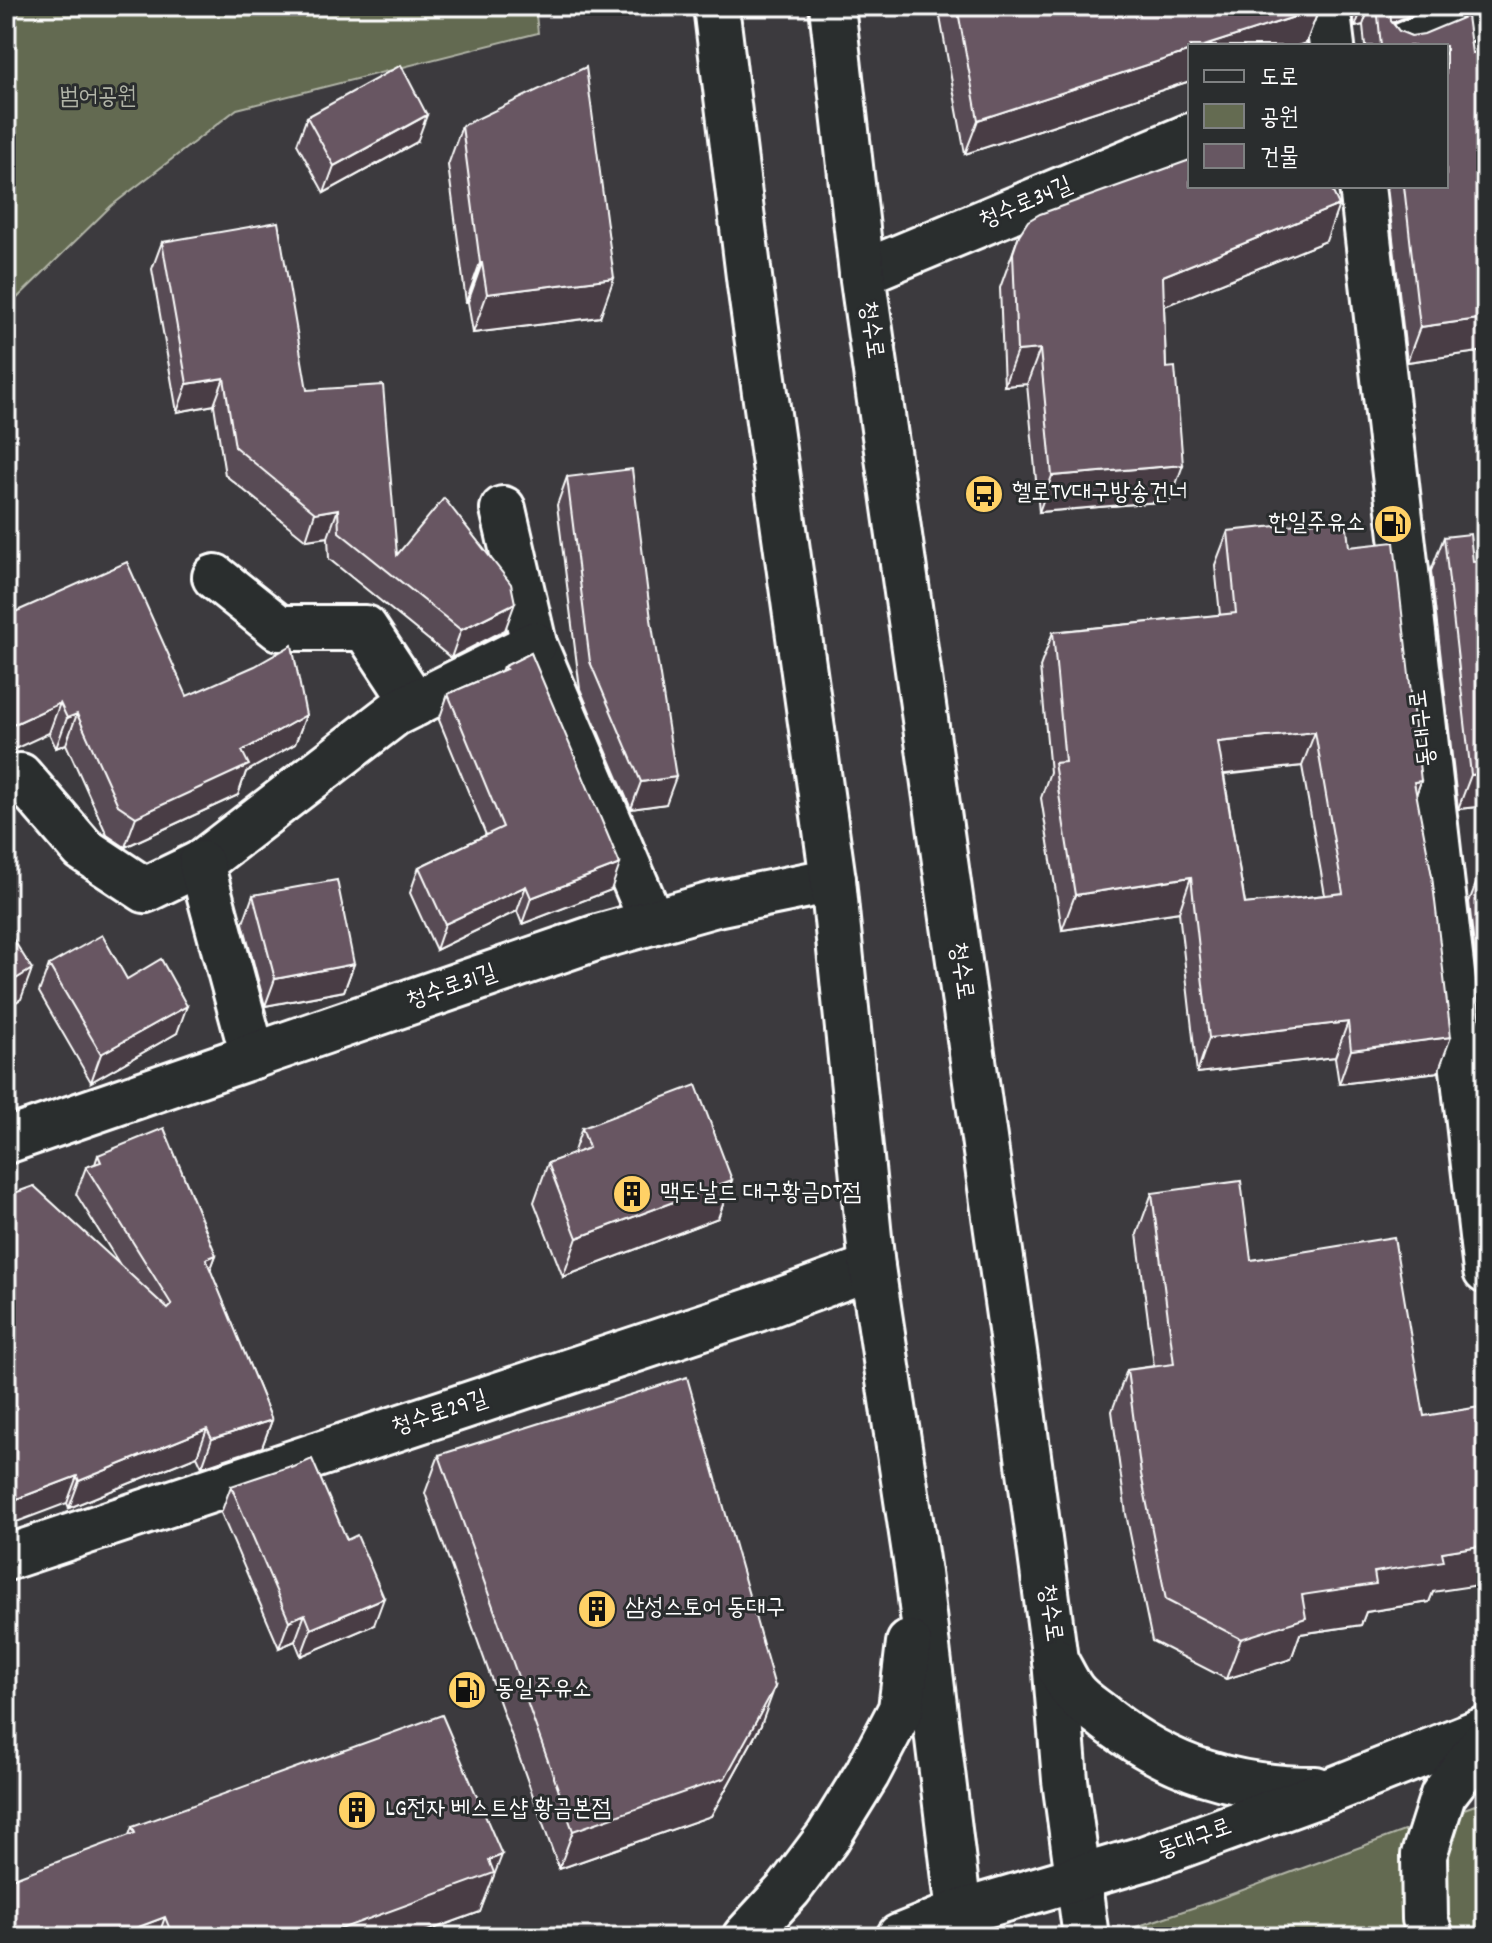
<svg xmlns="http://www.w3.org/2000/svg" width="1492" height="1943" font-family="Dekko,'Poor Story',sans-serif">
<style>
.green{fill:#646b51;stroke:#b2b5a8;stroke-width:2}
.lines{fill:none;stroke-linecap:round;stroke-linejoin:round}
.minor-casing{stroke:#fff;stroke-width:50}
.secondary-casing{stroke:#fff;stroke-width:50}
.minor{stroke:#2a2d2e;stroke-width:44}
.secondary{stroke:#2a2d2e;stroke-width:44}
.wall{fill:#594b54;stroke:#fff;stroke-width:2;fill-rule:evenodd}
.shaded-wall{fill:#483d45;stroke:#fff;stroke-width:2}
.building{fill:#675762;stroke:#fff;stroke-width:2;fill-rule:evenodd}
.labels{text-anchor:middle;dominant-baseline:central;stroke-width:6;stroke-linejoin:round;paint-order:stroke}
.park-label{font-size:24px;fill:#b2b5a8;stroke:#2a2d2e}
.street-label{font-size:24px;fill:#fff;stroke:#2a2d2e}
.poi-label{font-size:24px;fill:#fff;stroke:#2a2d2e;text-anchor:start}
</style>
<rect width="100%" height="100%" fill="#3c3a3e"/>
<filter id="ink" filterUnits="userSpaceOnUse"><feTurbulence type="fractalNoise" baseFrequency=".0125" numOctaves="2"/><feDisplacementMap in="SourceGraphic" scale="16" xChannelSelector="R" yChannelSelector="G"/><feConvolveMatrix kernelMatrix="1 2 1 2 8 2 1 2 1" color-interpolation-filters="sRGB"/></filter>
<g filter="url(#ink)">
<g class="green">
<path d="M6,6H535L538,33L237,109L111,206L6,309Z"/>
<path d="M1486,1801V1937H1106L1210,1902Z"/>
</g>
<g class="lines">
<defs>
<g id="minor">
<path d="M1327,6L1332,46"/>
<path d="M1402,46L1486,10"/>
<path d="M1362,186L1486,1271"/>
<path d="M862,273L1190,136"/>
<path d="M503,509L534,644L652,922"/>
<path d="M215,577L279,628H365L415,704"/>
<path d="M6,784L20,776L83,849L145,890L201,863L394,714L534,644"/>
<path d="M201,863L253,1056"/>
<path d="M6,1141L598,937L716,904L833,880"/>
<path d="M6,1558L757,1309L872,1267"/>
</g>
<g id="secondary">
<path d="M716,6L750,285L833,880L872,1267L918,1573L962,1937"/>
<path d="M832,6L862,273L1016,1365L1055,1660L1065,1780L1086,1937"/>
<path d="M1055,1660C1061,1670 1066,1682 1073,1691C1081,1702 1096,1710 1106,1719C1169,1769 1237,1789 1316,1789"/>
<path d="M745,1937L789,1889L828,1837L867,1774L901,1709L909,1643"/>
<path d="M899,1937L958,1913L1146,1858L1335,1789L1486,1729"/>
<path d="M1431,1937L1425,1919L1424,1855L1443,1795L1482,1744L1486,1741"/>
</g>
</defs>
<use href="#minor" class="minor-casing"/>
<use href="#secondary" class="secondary-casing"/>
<use href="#minor" class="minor"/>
<use href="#secondary" class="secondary"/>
</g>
<g class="wall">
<path d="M938,6H1319V9L1306,43L1297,46H1190V81L965,154Z"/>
<path d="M1352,6H1432L1393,23L1399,31L1411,36L1472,53L1486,51V351L1407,362L1387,186H1446V46H1365L1363,25L1355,27Z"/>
<path d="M307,117L417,142L324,193L297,144Z"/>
<path d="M462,126L600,317L473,333L468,302H466L448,165Z"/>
<path d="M1019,235L1326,241L1164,306L1170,501L1039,512L1027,384L1004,386L1000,288Z"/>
<path d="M162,242L307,390L397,555L505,630L451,658L329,559L328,537L306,540L225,475L214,405L177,412L152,269Z"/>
<path d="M567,477L666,804L631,809L580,689L557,505Z"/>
<path d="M1228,531L1349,547L1421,781L1416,794L1438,1072L1339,1084L1335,1057L1197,1073L1179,912L1062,930L1041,798L1050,772L1040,667L1053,632L1220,615L1215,565ZM1302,766L1325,895L1245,904L1224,775Z"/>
<path d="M1444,537L1473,561L1486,806L1458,809L1431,571Z"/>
<path d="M6,616L187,696L306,715L295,744L246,772L238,795L125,847L107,835L66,744L56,748L49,733Z"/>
<path d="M531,653L611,890L522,924L517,911L436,950L410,893L419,867L486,835L439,720L448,694L501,671L503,667Z"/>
<path d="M1486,875V1050L1469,902L1479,876Z"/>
<path d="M253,895L354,964L344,991L265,1006L243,923Z"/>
<path d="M49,965L127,979L177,1033L91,1082L39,992Z"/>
<path d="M582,1128L732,1180L718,1218L563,1277L534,1202L548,1163L573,1154Z"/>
<path d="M98,1155L216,1255L210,1270L272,1420L262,1447L202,1467L197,1456L69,1508L67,1503L120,1265L76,1194L86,1167L95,1164Z"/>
<path d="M1152,1193L1251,1260L1433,1592L1429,1602L1366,1612L1361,1625L1300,1634L1291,1659L1226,1679L1152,1641L1126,1514L1112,1411L1127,1370L1154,1366L1137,1234Z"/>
<path d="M439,1455L761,1725L711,1816L559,1869L425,1493Z"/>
<path d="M231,1486L374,1625L301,1656L295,1641L279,1648L221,1513Z"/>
<path d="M132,1827L488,1894H486L480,1912L411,1937H6L129,1835Z"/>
</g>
<g class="shaded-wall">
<path d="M1363,6H1370L1363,25L1355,27Z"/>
<path d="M1391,6H1432L1391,23L1382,32Z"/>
<path d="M1319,9L1306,43L1297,46H1204Z"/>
<path d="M1190,51V81L965,154L978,120Z"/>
<path d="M427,115L417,142L324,193L334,166Z"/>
<path d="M1339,205L1326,241L1150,312L1163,276Z"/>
<path d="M480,263H482L468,302H466Z"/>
<path d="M614,278L600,317L473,333L487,294Z"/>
<path d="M1486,318V351L1407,362L1420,327Z"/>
<path d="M1040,349L1027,384L1004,386L1017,351Z"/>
<path d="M224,378L214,405L177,412L187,384Z"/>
<path d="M1183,465L1170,501L1039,512L1052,476Z"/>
<path d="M338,509L328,537L306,540L315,513Z"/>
<path d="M515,603L505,630L451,658L461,630Z"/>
<path d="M60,703L49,733L6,753V728Z"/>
<path d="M77,714L66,744L56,748L67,718Z"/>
<path d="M306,715L295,744L246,772L238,795L125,847L136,817L242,751Z"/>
<path d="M1315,732L1302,766L1206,776L1218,742Z"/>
<path d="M1486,773V806L1458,809L1471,775Z"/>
<path d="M676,777L666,804L631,809L641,782Z"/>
<path d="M1421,781L1409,815L1414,782Z"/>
<path d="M620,864L611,890L522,924L531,898Z"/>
<path d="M1191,877L1179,912L1062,930L1075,895Z"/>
<path d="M526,886L517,911L436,950L445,924Z"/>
<path d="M354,964L344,991L265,1006L275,979Z"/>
<path d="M32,969L21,999L6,1008V985Z"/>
<path d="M187,1006L177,1033L91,1082L101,1054Z"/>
<path d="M1348,1022L1335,1057L1197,1073L1209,1038Z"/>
<path d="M1451,1037L1438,1072L1339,1084L1351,1050Z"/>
<path d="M732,1180L718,1218L563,1277L577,1238Z"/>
<path d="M216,1255L206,1282V1259Z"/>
<path d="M272,1420L262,1447L202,1467L212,1439Z"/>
<path d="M207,1429L197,1456L69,1508L79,1481Z"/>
<path d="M77,1476L67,1503L6,1526V1503Z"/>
<path d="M1486,1545V1584L1433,1592L1429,1602L1366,1612L1361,1625L1300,1634L1291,1659L1226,1679L1241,1639L1302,1595L1442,1552Z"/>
<path d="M384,1598L374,1625L301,1656L311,1629Z"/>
<path d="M305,1614L295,1641L279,1648L289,1621Z"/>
<path d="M775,1687L761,1725L711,1816L559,1869L573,1831Z"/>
<path d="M502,1855L480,1912L411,1937H319L489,1860Z"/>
<path d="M165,1917L158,1937H112Z"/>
</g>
<g class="building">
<path d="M957,6H1319V9L1204,46H1190V51L978,120Z"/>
<path d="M1377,6H1391L1390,9L1391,21L1399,31L1411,36L1424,34L1467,16L1472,53L1486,51V318L1420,327L1404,186H1446V46H1381Z"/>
<path d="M401,65L427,115L334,166L307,117Z"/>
<path d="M586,67L614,278L487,294L482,263H480L462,126Z"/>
<path d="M1190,160V186H1330L1339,205L1163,276L1166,368L1175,367L1183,465L1052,476L1040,349L1017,351L1013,253L1019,235L1028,221L1040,214Z"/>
<path d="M278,222L307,390L383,385L397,555L444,498L511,584L515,603L461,630L339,532L338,509L315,513L235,447L224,378L187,384L162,242Z"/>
<path d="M632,469L651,619L676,777L641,782L590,662L567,477Z"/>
<path d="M1346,519L1349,547L1394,542L1421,781L1414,782L1432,876L1451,1037L1351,1050L1348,1022L1209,1038L1191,877L1075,895L1054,763L1065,762L1053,632L1236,613L1228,531ZM1315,732L1343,893L1245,904L1218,742Z"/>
<path d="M1470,534L1473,561L1486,560V773L1471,775L1444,537Z"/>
<path d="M127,562L187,696L255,666L292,645L306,715L242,751L249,765L136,817L118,805L77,714L67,718L60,703L6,728V616Z"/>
<path d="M531,653L620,864L531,898L526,886L445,924L419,867L503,827L448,694L506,669L503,667Z"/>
<path d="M1486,875V941L1479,876Z"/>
<path d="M337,880L354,964L275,979L253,895Z"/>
<path d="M6,928L32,969L6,985Z"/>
<path d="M102,935L127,979L161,959L187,1006L101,1054L49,965Z"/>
<path d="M696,1085L732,1180L577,1238L548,1163L589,1148L582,1128Z"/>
<path d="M164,1128L216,1255L206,1259L272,1420L212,1439L207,1429L79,1481L77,1476L6,1503V1196L34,1186L168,1309L172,1305L86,1167L101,1162L98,1155Z"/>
<path d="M1241,1181L1251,1260L1394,1237L1424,1416L1486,1406V1545L1442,1552L1444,1561L1374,1572L1376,1584L1302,1595L1306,1618L1241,1639L1166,1600L1141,1474L1127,1370L1174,1364L1152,1193Z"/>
<path d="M687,1377L775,1687L725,1778L573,1831L439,1455Z"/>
<path d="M312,1459L347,1540L357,1535L384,1598L311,1629L305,1614L289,1621L231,1486L291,1466L292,1468Z"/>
<path d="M442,1715L502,1855L489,1860L494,1873L319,1937H173L165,1917L112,1937H6V1881L135,1833L132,1827Z"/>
</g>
</g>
<defs>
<symbol id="bus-disc" viewBox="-11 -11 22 22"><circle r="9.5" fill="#ffd166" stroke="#2a2d2e"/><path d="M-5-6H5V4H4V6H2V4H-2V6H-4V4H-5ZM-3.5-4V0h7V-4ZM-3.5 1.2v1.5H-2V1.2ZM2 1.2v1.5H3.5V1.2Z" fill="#111"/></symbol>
<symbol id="fuel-disc" viewBox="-11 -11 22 22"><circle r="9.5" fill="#ffd166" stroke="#2a2d2e"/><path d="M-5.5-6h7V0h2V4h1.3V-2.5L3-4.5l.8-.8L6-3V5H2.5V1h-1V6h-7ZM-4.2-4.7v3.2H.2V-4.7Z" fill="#111"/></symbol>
<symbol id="building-disc" viewBox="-11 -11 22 22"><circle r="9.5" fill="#ffd166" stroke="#2a2d2e"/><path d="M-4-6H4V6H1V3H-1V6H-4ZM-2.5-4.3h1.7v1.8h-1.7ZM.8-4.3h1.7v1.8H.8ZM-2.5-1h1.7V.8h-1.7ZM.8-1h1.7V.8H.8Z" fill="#111"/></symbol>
</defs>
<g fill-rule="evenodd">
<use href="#bus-disc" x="962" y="472" width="44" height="44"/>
<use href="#fuel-disc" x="1371" y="502" width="44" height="44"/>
<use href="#building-disc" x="610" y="1172" width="44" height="44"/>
<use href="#building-disc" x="575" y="1587" width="44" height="44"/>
<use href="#fuel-disc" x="445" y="1668" width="44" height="44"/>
<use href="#building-disc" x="335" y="1788" width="44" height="44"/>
</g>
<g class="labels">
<g class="park-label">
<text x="98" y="98">범어공원</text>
</g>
<g class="street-label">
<text transform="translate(1026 204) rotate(-23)">청수로34길</text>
<text transform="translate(870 330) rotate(82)">청수로</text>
<text transform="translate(1424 728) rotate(-97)">동대구로</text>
<text transform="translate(960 971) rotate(82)">청수로</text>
<text transform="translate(452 988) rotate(-19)">청수로31길</text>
<text transform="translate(440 1414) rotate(-18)">청수로29길</text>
<text transform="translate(1049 1613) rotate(82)">청수로</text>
<text transform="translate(1195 1840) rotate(-20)">동대구로</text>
</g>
<g class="poi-label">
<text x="1012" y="494">헬로TV대구방송건너</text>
<text x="1365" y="524" text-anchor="end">한일주유소</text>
<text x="660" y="1194">맥도날드 대구황금DT점</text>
<text x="625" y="1609">삼성스토어 동대구</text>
<text x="495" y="1690">동일주유소</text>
<text x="385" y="1810">LG전자 베스트샵 황금본점</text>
</g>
</g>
<rect width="1492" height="1943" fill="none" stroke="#2a2d2e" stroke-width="32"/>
<rect x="16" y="16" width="1460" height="1911" fill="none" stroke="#fff" stroke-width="3" filter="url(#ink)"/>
<rect x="1188" y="44" width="260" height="144" fill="#2a2d2e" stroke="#7f8182" stroke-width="2"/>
<rect x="1204" y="70" width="40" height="12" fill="#2a2d2e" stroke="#7f8182" stroke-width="2"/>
<text x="1260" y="84" font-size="24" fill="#ffffff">도로</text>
<rect x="1204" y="104" width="40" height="24" fill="#646b51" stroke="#7f8182" stroke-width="2"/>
<text x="1260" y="124" font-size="24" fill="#ffffff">공원</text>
<rect x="1204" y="144" width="40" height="24" fill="#675762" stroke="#7f8182" stroke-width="2"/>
<text x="1260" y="164" font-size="24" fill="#ffffff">건물</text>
</svg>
